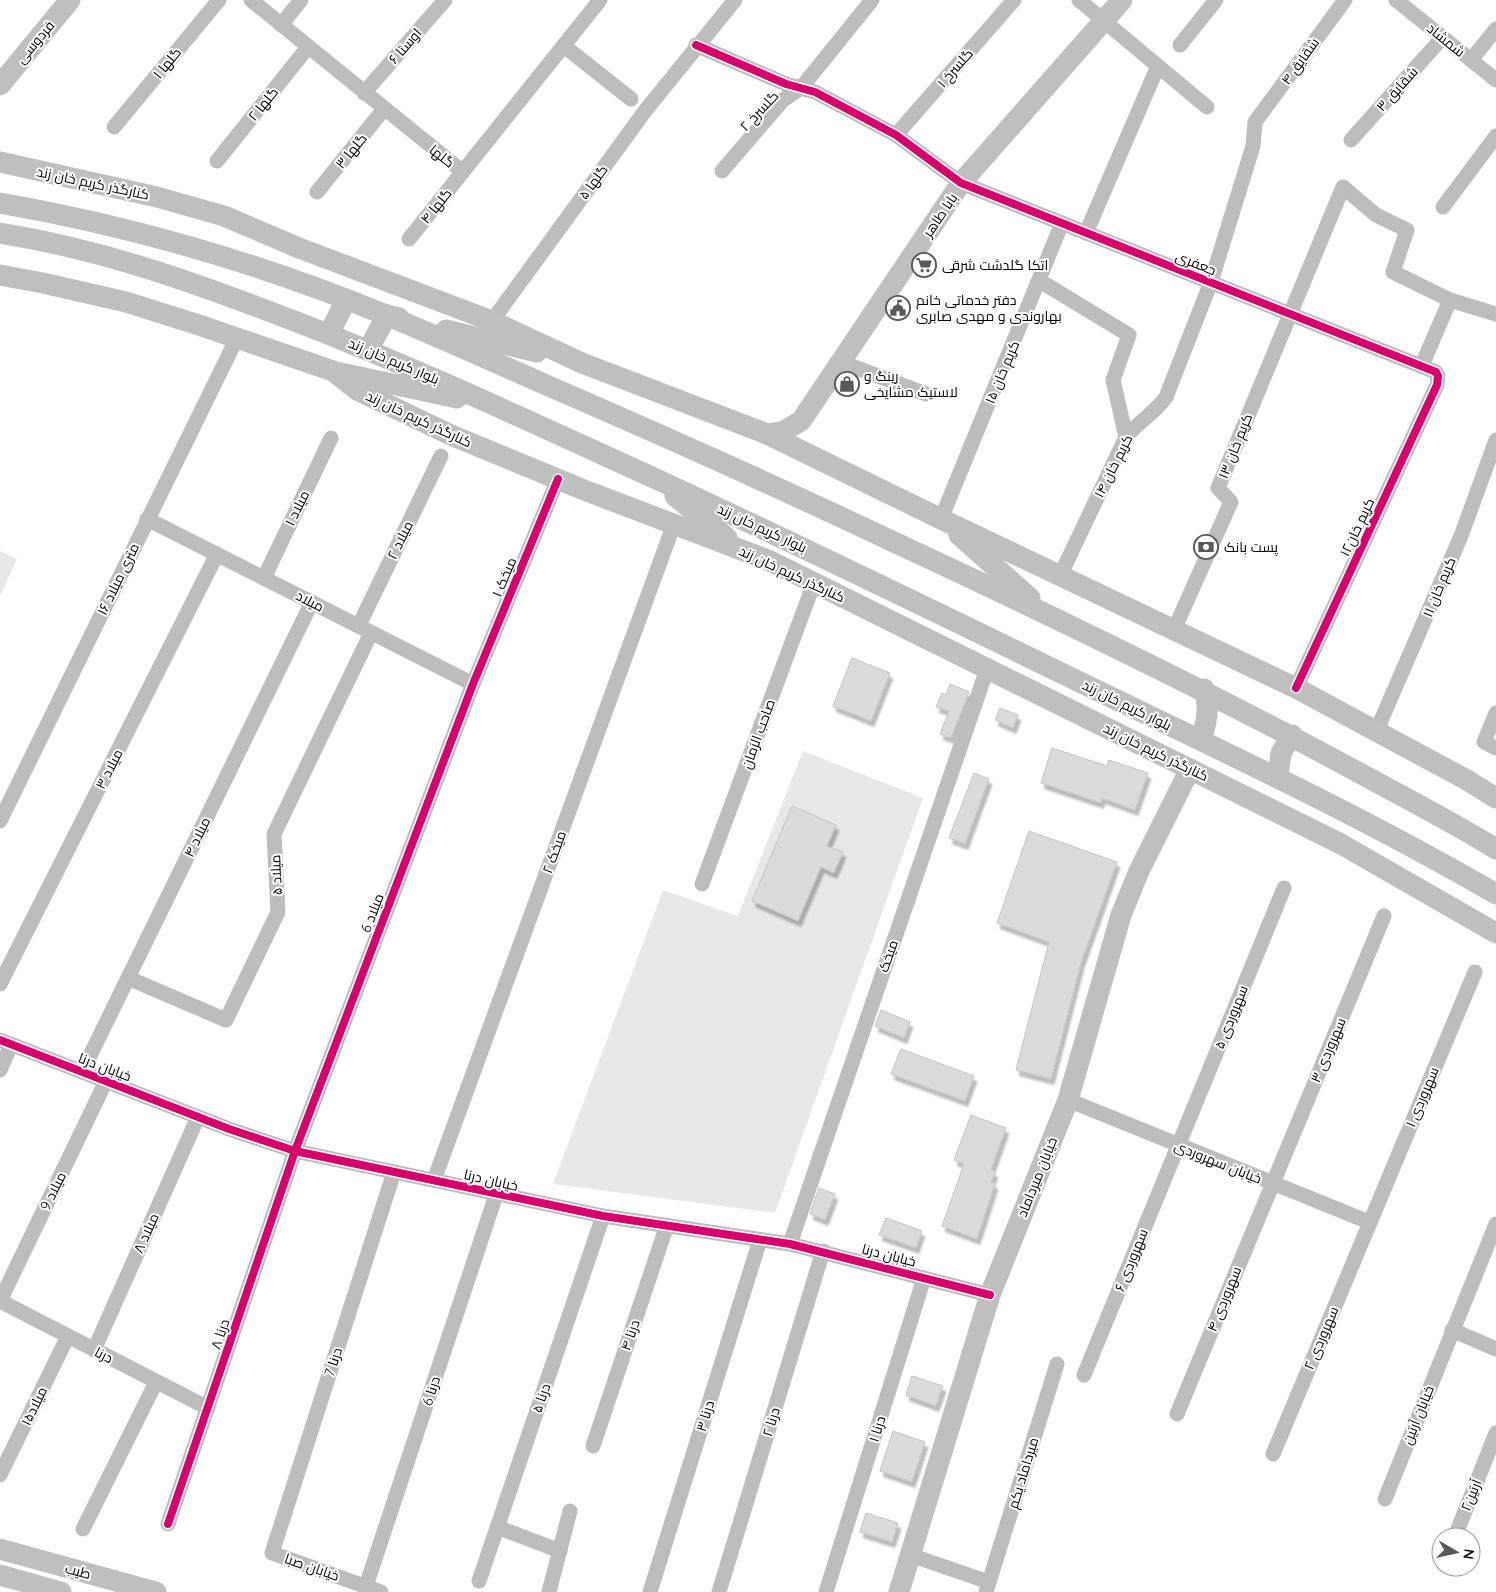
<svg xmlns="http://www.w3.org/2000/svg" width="1496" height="1592" font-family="Quicksand,Cairo,sans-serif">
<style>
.green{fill:#e8e8e8}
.building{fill:#dbdbdb;stroke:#c3c3c3;filter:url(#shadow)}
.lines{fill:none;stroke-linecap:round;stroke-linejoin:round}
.street{stroke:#bdbdbd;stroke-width:15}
.secondary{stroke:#bfbfbf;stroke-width:21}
.cycleway-casing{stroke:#fff;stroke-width:11}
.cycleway{stroke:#d6006c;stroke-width:8}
.labels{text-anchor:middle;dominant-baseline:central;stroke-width:4;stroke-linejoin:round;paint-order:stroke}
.street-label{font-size:14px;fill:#000;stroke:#fff}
.poi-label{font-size:14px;fill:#000;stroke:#fff;text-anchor:start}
</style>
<defs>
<filter id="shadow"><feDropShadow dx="3" dy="5.5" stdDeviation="1" flood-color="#0004"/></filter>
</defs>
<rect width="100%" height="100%" fill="#fff"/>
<g class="green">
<path d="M0,551L17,559L0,596Z"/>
<path d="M803,751L923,798L775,1213L553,1184L663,890L738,916Z"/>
</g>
<g class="building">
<path d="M852,658L890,673L871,721L833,706Z"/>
<path d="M950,684L969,692L951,738L940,734L949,711L936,707L942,693L946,695Z"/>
<path d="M1000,708L1018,715L1013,728L995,720Z"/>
<path d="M1052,748L1107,766L1109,760L1148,773L1135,810L1102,798L1101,803L1041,783Z"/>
<path d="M974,773L989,779L965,844L949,838Z"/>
<path d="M792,806L836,825L827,846L843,852L834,873L821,867L798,921L752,901Z"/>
<path d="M1029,831L1117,862L1081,963L1051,1079L1016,1070L1049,942L997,923Z"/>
<path d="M881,1010L910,1022L904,1038L875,1026Z"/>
<path d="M901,1049L974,1076L965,1101L891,1074Z"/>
<path d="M971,1115L1006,1128L991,1170L995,1172L991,1182L995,1184L977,1239L942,1226L964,1164L954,1160Z"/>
<path d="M819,1188L835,1194L825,1220L810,1214Z"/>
<path d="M886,1218L922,1231L916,1248L879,1235Z"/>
<path d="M912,1376L943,1386L936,1406L906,1395Z"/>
<path d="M893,1431L925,1442L912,1482L880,1471Z"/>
<path d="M866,1513L898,1523L892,1542L860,1532Z"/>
</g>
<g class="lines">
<g class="street">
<path d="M251,0L463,172"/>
<path d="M1079,0L1207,107"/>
<path d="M1396,0L1496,80"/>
<path d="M281,25L301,0"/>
<path d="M696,45L786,84L815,92L896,135L961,183L1436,372L1438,376L1437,385L1296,688"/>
<path d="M1180,45L1216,0"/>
<path d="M564,46L631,99"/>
<path d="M1471,60L1496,29"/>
<path d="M364,93L445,0"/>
<path d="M114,127L219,0"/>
<path d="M896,135L1014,0"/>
<path d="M1351,140L1443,37"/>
<path d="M217,161L308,47"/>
<path d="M722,171L783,100L801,88L872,0"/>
<path d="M317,192L384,109"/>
<path d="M1443,207L1496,136"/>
<path d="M1086,233L1158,66"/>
<path d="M409,239L600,0"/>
<path d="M1040,281L1129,335L1113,380L1126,437"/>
<path d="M492,321L645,111L735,0"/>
<path d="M841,362L926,394"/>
<path d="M1422,365L1450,300"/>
<path d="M147,519L473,684"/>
<path d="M941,519L1062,223"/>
<path d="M1060,576L1126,437C1138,422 1155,413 1166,397L1211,282L1253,146L1255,122L1345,0"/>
<path d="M264,578L331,438"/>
<path d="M359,625L441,456"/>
<path d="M1174,630L1231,502L1218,488L1343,187L1376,215L1407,230L1393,272L1450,300L1496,314"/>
<path d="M1496,713L1484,742L1496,748"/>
<path d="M1376,732L1461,536L1496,440"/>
<path d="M0,821L237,338"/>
<path d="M702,884L814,583"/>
<path d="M128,978L226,1020L278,912L274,834L371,633"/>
<path d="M0,984L217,554"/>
<path d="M0,1040L229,1129L295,1151L603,1216L790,1244L990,1295"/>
<path d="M0,1070L11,1045"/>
<path d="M82,1072L312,602"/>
<path d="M1068,1100L1369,1222"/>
<path d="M434,1180L674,524"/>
<path d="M790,1244L987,669"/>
<path d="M0,1301L106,1081"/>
<path d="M0,1301L208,1408"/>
<path d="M1452,1330L1496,1349"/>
<path d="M94,1350L198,1117"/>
<path d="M1084,1375L1284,888"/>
<path d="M1177,1414L1384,916"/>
<path d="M593,1446L667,1225"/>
<path d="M1273,1454L1475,972"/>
<path d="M0,1475L68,1336"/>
<path d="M1385,1499L1496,1224"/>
<path d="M168,1524L295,1151L473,684L558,479"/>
<path d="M497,1527L560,1551"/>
<path d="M83,1529L156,1382"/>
<path d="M1458,1529L1496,1433"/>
<path d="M910,1555L989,1582"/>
<path d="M479,1581L603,1216"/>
<path d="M366,1586L496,1195"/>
<path d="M381,1592L272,1553L394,1172"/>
<path d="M549,1592L570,1511"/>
<path d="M650,1592L760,1240"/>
<path d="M719,1592L823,1251"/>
<path d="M826,1592L924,1278"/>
<path d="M986,1592L1057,1364"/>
</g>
<g class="secondary">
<path d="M0,85L70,0"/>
<path d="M0,162L157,197L224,216L299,248L492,321L582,363L767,434L941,519L1296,688L1467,780L1496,798"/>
<path d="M0,203C132,226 262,264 386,315C439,337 492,361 544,384C662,435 780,488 896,543C1055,617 1213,693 1367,777C1411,801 1454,823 1496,849"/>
<path d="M0,233C100,249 190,281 284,317C410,365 531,422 654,478C801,546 946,617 1092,688C1229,754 1365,818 1496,894"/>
<path d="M0,275L43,283L126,302L202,326L333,371L357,390L451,435L584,490L768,560L1341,844L1496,933"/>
<path d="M446,330L537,352"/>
<path d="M329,334L346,300"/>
<path d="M368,350L387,315L399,318"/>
<path d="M341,373L457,398"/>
<path d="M767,434L782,432L801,421L961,183L1122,0"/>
<path d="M675,496L727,538"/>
<path d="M959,535L1030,598"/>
<path d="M1194,737L1203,733C1208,718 1209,704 1204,689"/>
<path d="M1278,777L1281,753L1292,735"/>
<path d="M0,1549L156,1592"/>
<path d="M0,1575L61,1592"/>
<path d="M899,1592L990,1295L1068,1100L1121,915L1139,871L1190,769"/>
</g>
<defs>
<g id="cycleway">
<path d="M696,45L786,84L815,92L896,135L961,183L1436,372L1438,376L1437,385L1296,688"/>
<path d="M0,1040L229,1129L295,1151L603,1216L790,1244L990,1295"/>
<path d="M168,1524L295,1151L473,684L558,479"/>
</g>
</defs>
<use href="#cycleway" class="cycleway-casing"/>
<use href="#cycleway" class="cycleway"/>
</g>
<defs>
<symbol id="supermarket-ring" viewBox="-11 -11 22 22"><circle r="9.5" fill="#fff" stroke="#595959" stroke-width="1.5"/><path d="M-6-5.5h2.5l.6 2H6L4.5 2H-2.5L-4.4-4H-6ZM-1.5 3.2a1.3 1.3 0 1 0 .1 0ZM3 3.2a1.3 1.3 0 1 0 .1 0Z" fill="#595959"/></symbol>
<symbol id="civic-ring" viewBox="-11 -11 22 22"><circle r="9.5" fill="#fff" stroke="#595959" stroke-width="1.5"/><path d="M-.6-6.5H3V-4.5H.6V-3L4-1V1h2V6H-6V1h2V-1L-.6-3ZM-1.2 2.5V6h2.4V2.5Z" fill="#595959"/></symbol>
<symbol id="shop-ring" viewBox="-11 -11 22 22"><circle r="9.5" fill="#fff" stroke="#595959" stroke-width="1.5"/><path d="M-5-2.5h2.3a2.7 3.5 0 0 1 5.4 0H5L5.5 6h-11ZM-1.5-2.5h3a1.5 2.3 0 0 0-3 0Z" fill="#595959"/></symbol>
<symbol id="bank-ring" viewBox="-11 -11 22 22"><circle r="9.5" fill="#fff" stroke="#595959" stroke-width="1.5"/><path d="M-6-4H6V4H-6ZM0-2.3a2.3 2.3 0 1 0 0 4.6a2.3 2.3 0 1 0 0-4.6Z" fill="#595959"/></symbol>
</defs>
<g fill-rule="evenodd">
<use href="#supermarket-ring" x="910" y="251" width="28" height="28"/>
<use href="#civic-ring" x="884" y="294" width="28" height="28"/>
<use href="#shop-ring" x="833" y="370" width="28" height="28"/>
<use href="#bank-ring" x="1192" y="533" width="28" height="28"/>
</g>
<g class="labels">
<g class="street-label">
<text transform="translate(1446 40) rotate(39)">شمشاد</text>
<text transform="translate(35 42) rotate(-50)">فردوسی</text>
<text transform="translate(405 46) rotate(-49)">اوستا ۶</text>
<text transform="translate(1300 61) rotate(-54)">شقایق ۴</text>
<text transform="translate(167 63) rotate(-51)">گلها ۱</text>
<text transform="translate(955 68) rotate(-49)">گلسرخ ۱</text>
<text transform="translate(1397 89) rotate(-48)">شقایق ۳</text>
<text transform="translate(263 104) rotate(-51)">گلها ۲</text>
<text transform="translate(759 111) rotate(-47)">گلسرخ ۲</text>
<text transform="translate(351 151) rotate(-51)">گلها ۳</text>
<text transform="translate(442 156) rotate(38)">گلها</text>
<text transform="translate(593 182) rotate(-54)">گلها ۵</text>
<text transform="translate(93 183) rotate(12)">کنارگذر کریم خان زند</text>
<text transform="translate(436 206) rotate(-51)">گلها ۴</text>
<text transform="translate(940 215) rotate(-56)">بابا طاهر</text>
<text transform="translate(1196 263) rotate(22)">جعفری</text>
<text transform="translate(394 361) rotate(23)">بلوار کریم خان زند</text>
<text transform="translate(1002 372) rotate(-67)">کریم خان ۱۵</text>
<text transform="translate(419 419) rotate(25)">کنارگذر کریم خان زند</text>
<text transform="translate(1235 446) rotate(-68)">کریم خان ۱۳</text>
<text transform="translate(1113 466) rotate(-63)">کریم خان ۱۴</text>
<text transform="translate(297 508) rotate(-64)">میلاد ۱</text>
<text transform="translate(1357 527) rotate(-65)">کریم خان۱۲</text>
<text transform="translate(762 528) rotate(25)">بلوار کریم خان زند</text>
<text transform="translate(400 540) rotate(-64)">میلاد ۲</text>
<text transform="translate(792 574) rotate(25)">کنارگذر کریم خان زند</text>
<text transform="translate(504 577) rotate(-67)">میخک ۱</text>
<text transform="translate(118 579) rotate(-64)">۱۶ متری میلاد</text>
<text transform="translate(1439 587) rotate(-67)">کریم خان ۱۱</text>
<text transform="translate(310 601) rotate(27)">میلاد</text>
<text transform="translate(1127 705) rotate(26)">بلوار کریم خان زند</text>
<text transform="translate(758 734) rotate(-70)">صاحب الزمان</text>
<text transform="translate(1156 752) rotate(26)">کنارگذر کریم خان زند</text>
<text transform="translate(109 769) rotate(-63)">میلاد ۳</text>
<text transform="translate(197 837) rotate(-64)">میلاد ۴</text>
<text transform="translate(554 852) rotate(-70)">میخک ۲</text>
<text transform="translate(276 875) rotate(-93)">میلاد ۵</text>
<text transform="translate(372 913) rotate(-69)">میلاد 6</text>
<text transform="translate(888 956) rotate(-71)">میخک</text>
<text transform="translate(1231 1017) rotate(-68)">سهروردی ۵</text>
<text transform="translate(1328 1050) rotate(-67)">سهروردی ۳</text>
<text transform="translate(105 1067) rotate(21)">خیابان درنا</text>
<text transform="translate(1422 1097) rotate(-67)">سهروردی ۱</text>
<text transform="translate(1218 1162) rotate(22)">خیابان سهروردی</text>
<text transform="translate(1037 1177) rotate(-68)">خیابان میرداماد</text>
<text transform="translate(491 1180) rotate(13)">خیابان درنا</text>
<text transform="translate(53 1191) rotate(-64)">میلاد 9</text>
<text transform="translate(146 1233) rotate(-66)">میلاد ۸</text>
<text transform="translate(889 1255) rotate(14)">خیابان درنا</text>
<text transform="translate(1131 1260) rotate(-68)">سهروردی ۶</text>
<text transform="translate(1224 1299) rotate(-68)">سهروردی ۴</text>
<text transform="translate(220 1334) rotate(-71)">درنا ۸</text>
<text transform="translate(630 1335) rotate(-71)">درنا ۴</text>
<text transform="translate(1321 1338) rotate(-67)">سهروردی ۲</text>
<text transform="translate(104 1355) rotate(27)">درنا</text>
<text transform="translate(333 1362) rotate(-72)">درنا 7</text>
<text transform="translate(431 1391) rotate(-72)">درنا 6</text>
<text transform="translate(541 1398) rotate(-71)">درنا ۵</text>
<text transform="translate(34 1406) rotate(-64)">میلاد۱۵</text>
<text transform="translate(1418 1415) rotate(-68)">خیابان آرتین</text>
<text transform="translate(705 1416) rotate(-73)">درنا ۳</text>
<text transform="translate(771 1422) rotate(-73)">درنا ۲</text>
<text transform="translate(877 1429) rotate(-73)">درنا ۱</text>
<text transform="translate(1023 1473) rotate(-73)">میرداماد یکم</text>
<text transform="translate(1471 1495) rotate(-68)">آرتین۲</text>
<text transform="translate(312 1567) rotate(19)">خیابان صبا</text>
<text transform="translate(78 1571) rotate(15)">طیب</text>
</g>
<g class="poi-label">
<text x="942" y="265">اتکا گلدشت شرقی</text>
<text x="916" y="300">دفتر خدماتی خانم<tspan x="916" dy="16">بهاروندی و مهدی صابری</tspan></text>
<text x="864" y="376">رینگ و<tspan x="864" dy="16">لاستیک مشایخی</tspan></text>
<text x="1224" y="547">پست بانک</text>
</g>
</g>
<g transform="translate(1456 1552) rotate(99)"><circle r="24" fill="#ffffff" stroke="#999999"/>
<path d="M0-4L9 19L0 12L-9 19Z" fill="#595959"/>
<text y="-8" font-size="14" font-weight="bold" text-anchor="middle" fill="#000000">N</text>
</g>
</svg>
